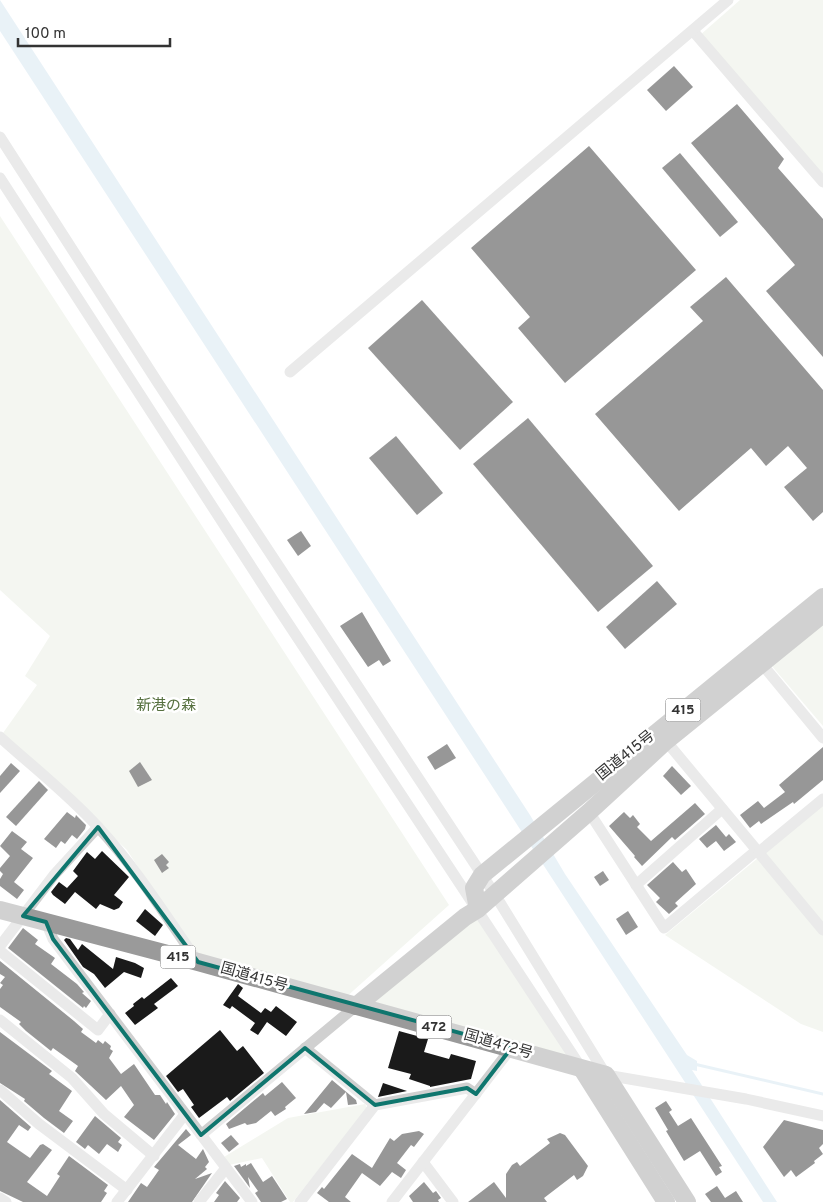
<svg xmlns="http://www.w3.org/2000/svg" width="823" height="1202" font-family="Overpass,'Noto Sans JP',sans-serif">
<style>
.green{fill:#e6ecdf}
.water{fill:#cfe2ee}
.lines{fill:none;stroke-linecap:round;stroke-linejoin:round}
.stream{stroke:#cfe2ee;stroke-width:3}
.building{fill:#1a1a1a}
.minor{stroke:#d0d0d0;stroke-width:11}
.highway{stroke:#9a9a9a;stroke-width:18}
.marked{fill:none;stroke:#0f766e;stroke-width:4;stroke-linejoin:round}
.labels{text-anchor:middle;dominant-baseline:central;stroke-width:5;stroke-linejoin:round;paint-order:stroke}
.shield{fill:#fff;stroke:#707070;stroke-width:1}
.shield-label{font-size:14px;font-weight:bold;fill:#333}
.park-label{font-size:15px;fill:#56703f;stroke:#fff}
.street-label{font-size:15px;fill:#333;stroke:#fff}
</style>
<rect width="100%" height="100%" fill="#fff"/>
<g class="green">
<path d="M740,0H823V176L699,36Z"/>
<path d="M0,216L449,905L344,999L196,956L127,850L3,733L37,685L25,676L50,636L0,590Z"/>
<path d="M823,622V726L771,665Z"/>
<path d="M823,804V1032L801,1024L665,935Z"/>
<path d="M476,914L575,1066L375,1002Z"/>
<path d="M365,1104L367,1108L293,1202H290L262,1158L229,1165L224,1157L288,1118Z"/>
</g>
<path class="water" d="M0,0L530,815L565,874L687,1055L697,1061V1071L692,1070L777,1202H763L0,31Z"/>
<g class="lines">
<path class="stream" d="M694,1064L823,1094"/>
</g>
<g class="building">
<path d="M674,66L693,87L666,111L647,90Z"/>
<path d="M737,104L784,159L778,168L823,219V357L766,291L795,265L691,143Z"/>
<path d="M589,146L696,270L565,383L518,328L530,317L471,248Z"/>
<path d="M680,153L738,222L720,237L662,168Z"/>
<path d="M726,277L823,390V512L813,521L784,487L807,468L788,446L766,466L751,448L679,511L595,414L703,321L690,307Z"/>
<path d="M422,300L513,402L460,450L368,348Z"/>
<path d="M528,418L653,566L598,612L473,464Z"/>
<path d="M396,436L443,493L417,515L369,458Z"/>
<path d="M301,531L311,546L298,556L287,540Z"/>
<path d="M657,581L677,604L625,649L606,627Z"/>
<path d="M362,612L391,661L383,666L379,660L368,667L340,626Z"/>
<path d="M447,744L456,758L435,770L427,757Z"/>
<path d="M823,747V780L794,804L793,802L761,824L759,821L750,828L740,815L758,801L764,808L785,792L779,785Z"/>
<path d="M140,762L152,780L138,787L129,771Z"/>
<path d="M11,763L20,771L0,793V776Z"/>
<path d="M672,766L691,786L681,795L663,776Z"/>
<path d="M39,781L48,790L16,826L6,817Z"/>
<path d="M695,803L705,814L675,840L672,837L642,866L634,857L635,856L609,826L624,812L630,818L633,815L640,824L637,827L651,841Z"/>
<path d="M67,812L75,818L76,815L86,825L85,829L77,839L72,835L65,844L61,841L56,848L44,839Z"/>
<path d="M716,825L726,837L729,834L736,842L724,851L716,841L707,848L699,839Z"/>
<path d="M12,831L27,842L21,849L33,858L14,882L24,890L17,899L0,886V879L3,874L0,871V868L10,856L0,846Z"/>
<path d="M102,851L129,877L114,895L123,902L119,908L114,910L100,904L96,909L75,892L65,904L53,895L51,892L59,882L67,888L78,876L73,871L87,852L95,859Z"/>
<path d="M162,854L169,862L166,865L169,868L162,873L154,860Z"/>
<path d="M673,862L682,872L686,869L696,884L675,903L678,906L669,914L656,902L660,898L647,885Z"/>
<path d="M603,871L609,880L600,886L594,877Z"/>
<path d="M145,909L163,925L155,936L136,921Z"/>
<path d="M628,911L638,927L626,935L616,919Z"/>
<path d="M23,928L38,940L35,944L55,958L51,964L77,984L84,992L82,993L91,1001L86,1008L84,1006L83,1008L8,948Z"/>
<path d="M66,938L70,939L78,950L82,944L113,969L116,957L135,963L144,968L141,978L124,972L105,988L94,974L83,967L64,940Z"/>
<path d="M0,961L74,1021L83,1029L81,1032L96,1043L98,1040L103,1044L105,1041L111,1046L110,1049L113,1051L109,1058L121,1074L134,1064L155,1095H160L166,1104L167,1102L175,1114L154,1140L124,1117L134,1105L121,1086L106,1100L75,1071L78,1066L53,1048L51,1051L26,1031L19,1024L21,1022L0,1007V989L3,985L0,983L5,977L0,974Z"/>
<path d="M171,978L178,986L154,1004L158,1008L135,1025L125,1013L134,1006L133,1004L142,997L144,999Z"/>
<path d="M238,984L243,988L238,996L261,1013L265,1008L271,1012L276,1006L297,1022L286,1036L267,1022L258,1035L250,1030L255,1023L232,1006L230,1009L223,1005Z"/>
<path d="M220,1030L237,1051L243,1046L264,1073L230,1101L227,1097L199,1118L191,1107L194,1105L183,1089L178,1092L166,1076Z"/>
<path d="M399,1031L428,1039L424,1052L449,1059L451,1054L476,1061L471,1079L430,1087V1086L409,1079L411,1074L388,1068Z"/>
<path d="M0,1032L52,1071L49,1074L72,1091L59,1111L73,1121L64,1133L44,1118L24,1101L25,1099L0,1083Z"/>
<path d="M332,1080L356,1100L357,1104L348,1105L346,1092L331,1108L324,1103L316,1112L304,1114Z"/>
<path d="M282,1082L296,1098L285,1107L286,1109L275,1116L271,1111L256,1123L247,1125L245,1123L229,1129L226,1124L263,1093L265,1096Z"/>
<path d="M383,1083L407,1091L378,1097Z"/>
<path d="M0,1100L31,1127L28,1131L19,1125L7,1142L30,1158L40,1145L43,1144L52,1150L27,1182L47,1196L60,1176L57,1174L69,1156L108,1185L104,1191L107,1193L101,1202H23L0,1191Z"/>
<path d="M666,1101L672,1110L669,1112L678,1126L691,1118L722,1166L719,1167L722,1172L716,1176L700,1151L684,1161L666,1131L668,1130L655,1108Z"/>
<path d="M95,1116L121,1138L118,1142L122,1145L118,1152L107,1144L99,1154L88,1145L85,1149L76,1142Z"/>
<path d="M784,1120L823,1130V1144L819,1148L823,1154L814,1161L815,1163L796,1177L791,1170L784,1177L763,1147Z"/>
<path d="M186,1129L191,1135L178,1145L196,1159L203,1149L209,1162L205,1167L207,1169L195,1179L212,1173L192,1202H128L141,1183L147,1187L159,1170L154,1167Z"/>
<path d="M419,1131L424,1134L414,1147L411,1145L397,1163L406,1170L401,1178L392,1172L380,1186L362,1173L345,1197L351,1202H329L317,1193L322,1187L324,1189L352,1154L372,1168L390,1138L394,1141L402,1134Z"/>
<path d="M560,1133L565,1135L588,1166L583,1176L577,1180L574,1175L544,1198L547,1202H468L494,1182L506,1198V1174L512,1165L517,1162L520,1166L550,1143L547,1139Z"/>
<path d="M231,1135L239,1144L229,1152L221,1143Z"/>
<path d="M251,1163L263,1182L272,1176L287,1199L281,1202H261L255,1193L258,1191L248,1177L250,1188L234,1166L240,1164L241,1167L246,1164V1166Z"/>
<path d="M225,1181L240,1198L237,1202H214L219,1195L216,1193Z"/>
<path d="M424,1182L433,1193L436,1191L441,1198L438,1200L439,1202H413L409,1196Z"/>
<path d="M717,1186L725,1198L736,1191L743,1202H711L705,1194Z"/>
</g>
<g class="lines">
<g class="minor">
<path d="M693,31L823,182"/>
<path d="M0,137L158,383L494,893L606,1075L746,1099L823,1116"/>
<path d="M0,178L274,602L582,1069"/>
<path d="M290,372L728,0"/>
<path d="M761,663L823,738"/>
<path d="M0,737C33,767 68,794 98,827C136,868 166,916 198,962"/>
<path d="M666,741L823,930"/>
<path d="M589,812L664,928L757,850"/>
<path d="M759,852L823,799"/>
<path d="M636,885L722,809"/>
<path d="M46,922L53,939L252,1202"/>
<path d="M0,946L54,875L98,827"/>
<path d="M0,951L98,1030L110,1014"/>
<path d="M0,1020L72,1078L104,1114L154,1156"/>
<path d="M305,1048L375,1105"/>
<path d="M0,1090L39,1124L127,1190"/>
<path d="M201,1135L356,1006"/>
<path d="M423,1162L453,1202"/>
<path d="M0,1198L6,1202"/>
<path d="M117,1202L185,1114"/>
<path d="M199,1202L226,1168"/>
<path d="M300,1202L375,1105L467,1088L476,1094"/>
<path d="M392,1202L512,1047"/>
</g>
<g class="highway">
<path d="M478,909L474,888L482,875L823,597"/>
<path d="M0,910L198,962L606,1075L687,1202"/>
<path d="M356,1006L465,917L478,909L589,812L666,741L823,614"/>
<path d="M582,1069L666,1202"/>
</g>
</g>
<path d="M0 0H823V1202H0ZM98,827L198,962L512,1047L476,1094L467,1088L375,1105L305,1048L201,1135L53,939L46,922L23,916Z" fill="#fff" fill-opacity=".55" fill-rule="evenodd"/>
<path class="marked" d="M98,827L198,962L512,1047L476,1094L467,1088L375,1105L305,1048L201,1135L53,939L46,922L23,916Z"/>
<g class="labels">
<g class="shield">
<rect x="665.5" y="698.5" width="35" height="23" rx="4"/>
<rect x="160.5" y="945.5" width="35" height="23" rx="4"/>
<rect x="416.5" y="1015.5" width="35" height="23" rx="4"/>
</g>
<g class="shield-label">
<text x="683" y="710">415</text>
<text x="178" y="957">415</text>
<text x="434" y="1027">472</text>
</g>
<g class="park-label">
<text x="166" y="706">新港の森</text>
</g>
<g class="street-label">
<text transform="translate(626 756) rotate(-39)">国道415号</text>
<text transform="translate(254 978) rotate(16)">国道415号</text>
<text transform="translate(498 1045) rotate(16)">国道472号</text>
</g>
</g>
<path d="M18 38v8h152v-8" fill="none" stroke="#333333" stroke-width="2.5"/>
<text x="25" y="38" font-size="15" fill="#333333" stroke="#ffffff" stroke-width="4" paint-order="stroke">100 m</text>
</svg>
